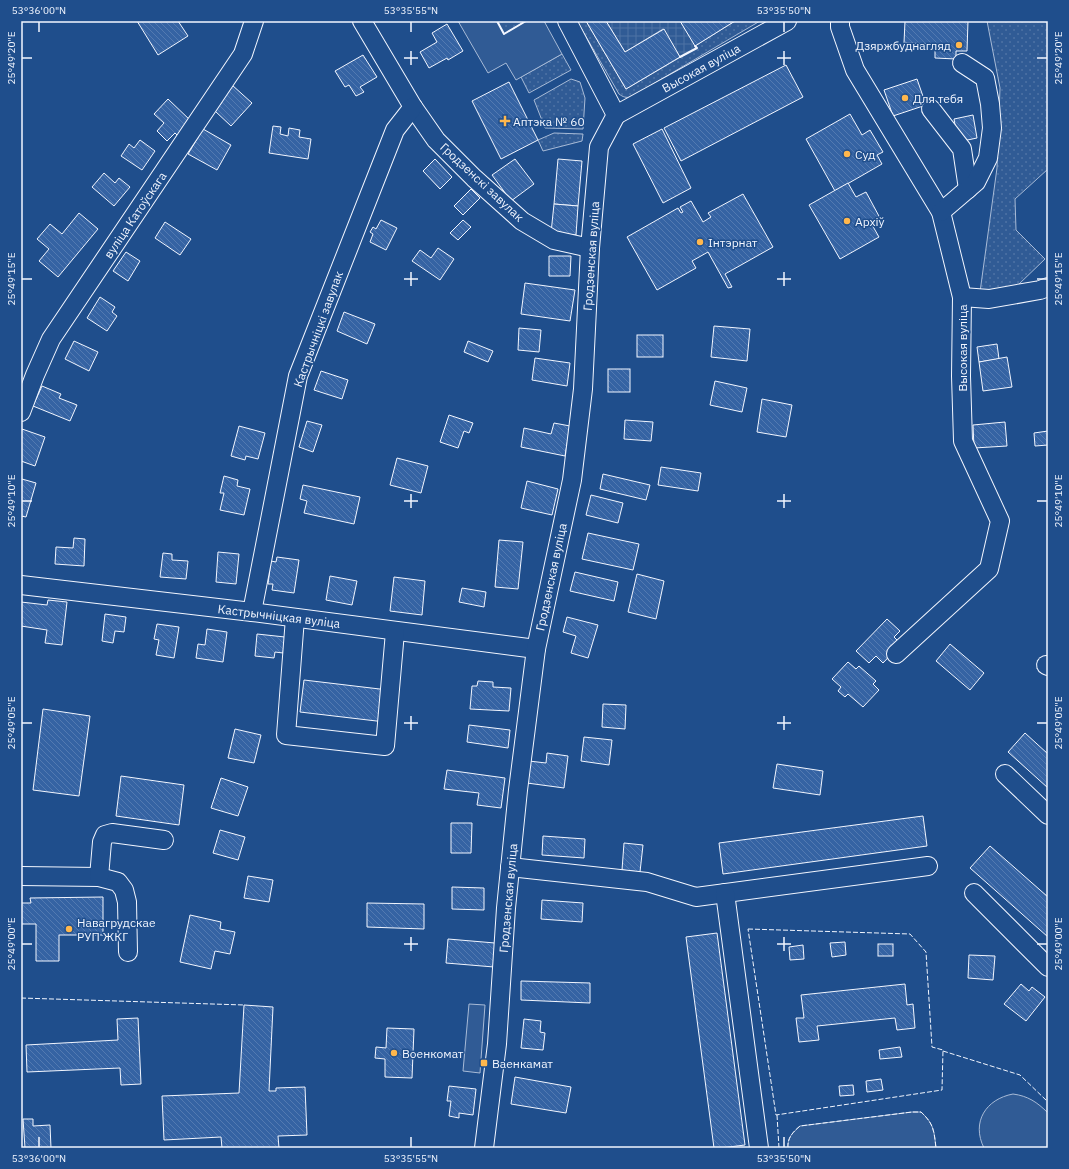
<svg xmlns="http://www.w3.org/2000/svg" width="1069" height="1169" font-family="'IBM Plex Sans',sans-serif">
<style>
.green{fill:url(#green-dots);stroke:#a8bbd7}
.pitch{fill:#305b95;stroke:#a8bbd7}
.plaza{fill:url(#plaza-grid);stroke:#a8bbd7}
.building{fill:url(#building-back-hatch);stroke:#f2f6ff}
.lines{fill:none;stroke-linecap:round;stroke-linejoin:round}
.minor-casing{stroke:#f2f6ff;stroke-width:20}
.minor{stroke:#1f4e8c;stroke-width:18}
.fence{stroke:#f2f6ff;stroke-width:1;stroke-dasharray:5 2;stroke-linecap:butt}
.wall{stroke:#f2f6ff;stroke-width:2}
.ticks{fill:none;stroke:#f2f6ff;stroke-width:1.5}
.poi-dot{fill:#ffb74d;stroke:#1f4e8c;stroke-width:1.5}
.labels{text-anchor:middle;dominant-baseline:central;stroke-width:3;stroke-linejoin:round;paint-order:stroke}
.poi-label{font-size:12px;fill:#f2f6ff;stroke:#1f4e8c;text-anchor:start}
.street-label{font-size:12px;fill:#f2f6ff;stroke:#1f4e8c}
.neatline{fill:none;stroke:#f2f6ff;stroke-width:1.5}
.ticks-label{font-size:10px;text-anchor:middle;fill:#f2f6ff}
</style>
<defs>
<pattern id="green-dots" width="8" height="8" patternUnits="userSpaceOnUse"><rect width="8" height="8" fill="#305b95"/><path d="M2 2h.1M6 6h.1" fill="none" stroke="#4e73a5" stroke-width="1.8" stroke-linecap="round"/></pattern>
<pattern id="plaza-grid" width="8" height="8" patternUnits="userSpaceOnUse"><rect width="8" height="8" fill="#305b95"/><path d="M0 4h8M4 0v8" fill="none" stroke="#4e73a5"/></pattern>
<pattern id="building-back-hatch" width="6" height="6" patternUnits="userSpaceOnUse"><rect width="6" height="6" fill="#3563a3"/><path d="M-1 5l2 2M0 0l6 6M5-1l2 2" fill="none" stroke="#537ab1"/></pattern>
</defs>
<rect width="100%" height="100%" fill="#1f4e8c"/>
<g class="green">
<path d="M497,21H526L504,34Z"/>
<path d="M577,21H586L626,89L696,48L695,46L735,21H760L631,97C626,98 623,97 619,94Z"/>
<path d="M987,21H1048V169L1015,199L1016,230L1045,259L1018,285L980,292L997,168L1000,88Z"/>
<path d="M562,54L571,70L529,93L521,77Z"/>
<path d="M571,79L580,82L585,98L583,129L545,128L534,100Z"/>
<path d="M554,133L583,134L582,141L543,151L538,140Z"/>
</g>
<g class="pitch">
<path d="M458,21H497L504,34L526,21H544L562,54L516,80L506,63L488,73Z"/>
<path d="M469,1004L485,1005L480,1073L463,1071Z"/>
<path d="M1013,1094C1028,1096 1037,1102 1048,1113V1148H984C971,1122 986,1099 1013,1094Z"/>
<path d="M912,1112H921C934,1124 934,1131 936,1148H788C787,1138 793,1132 800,1126Z"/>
</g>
<path class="plaza" d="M606,21H680L697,48L680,57L663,29L625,52Z"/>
<g class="building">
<path d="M137,21H178L188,36L158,55Z"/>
<path d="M586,21H606L625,52L664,29L680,57L626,89Z"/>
<path d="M680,21H735L695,46Z"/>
<path d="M905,21H968L967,51H956V59L935,58V44L904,43Z"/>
<path d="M447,24L463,51L448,60L447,58L429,68L420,52L437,42L432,33Z"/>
<path d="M363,55L377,77L360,87L364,92L356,96L349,85L345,87L335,71Z"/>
<path d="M786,65L803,97L681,161L664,128Z"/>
<path d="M917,79L926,105L893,116L884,90Z"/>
<path d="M509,82L538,140L501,159L472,101Z"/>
<path d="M232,85L252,103L231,126L215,111L222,102L219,100Z"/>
<path d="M168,99L191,121L177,135L175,133L167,141L157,131L164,123L154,114Z"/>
<path d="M850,114L862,135L870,130L883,152L877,155L882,164L835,191L806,139Z"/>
<path d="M973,115L977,138L958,142L954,119Z"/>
<path d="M273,126L281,127L280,134L288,136L289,128L300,130L299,137L311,139L308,159L269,153Z"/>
<path d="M203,129L231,145L217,170L188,154Z"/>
<path d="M662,129L691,188L663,203L633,144Z"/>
<path d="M140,140L155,151L142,170L121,156L129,144L134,148Z"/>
<path d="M435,159L452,177L440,189L423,171Z"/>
<path d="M515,159L534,184L511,201L492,175Z"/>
<path d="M558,159L582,161L578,206L554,204Z"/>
<path d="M104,173L115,183L119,178L130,187L114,206L92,187Z"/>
<path d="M848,183L856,197L866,192L880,218L871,223L879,237L840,259L809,205Z"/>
<path d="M471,189L480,198L463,215L454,206Z"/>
<path d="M743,194L773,247L725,274L732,287L728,288L708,252L692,261L696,268L657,290L627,237L678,208L681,213L683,212L680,207L691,201L703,222L711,217L708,213Z"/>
<path d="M554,204L578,206L576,235L551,233Z"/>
<path d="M79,213L98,229L58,277L39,261L49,249L37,239L50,224L62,234Z"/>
<path d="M381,220L397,228L386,250L370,242L373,234L370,232L373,227L376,229Z"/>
<path d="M463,220L471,227L458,240L450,233Z"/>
<path d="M165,222L191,239L180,255L155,238Z"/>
<path d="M438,248L454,259L440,280L412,261L420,250L431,258Z"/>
<path d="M126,252L140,261L128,281L113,271Z"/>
<path d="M549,256H571L570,276H549Z"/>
<path d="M525,283L575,290L570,321L521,314Z"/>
<path d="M100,297L115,307L112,312L117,316L107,331L87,318Z"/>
<path d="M344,312L375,324L367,344L337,331Z"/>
<path d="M714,326L750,329L747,361L711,357Z"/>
<path d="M519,328L541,330L539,352L518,350Z"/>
<rect x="637" y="335" width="26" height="22"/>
<path d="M74,341L98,352L89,371L65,359Z"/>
<path d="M468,341L493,351L488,362L464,352Z"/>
<path d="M997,344L999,359L979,362L977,347Z"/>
<path d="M1007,357L1012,387L983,391L979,362Z"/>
<path d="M535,358L570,363L567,386L532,380Z"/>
<rect x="608" y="369" width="22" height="23"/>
<path d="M321,371L348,380L342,399L314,390Z"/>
<path d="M715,381L747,388L742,412L710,405Z"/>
<path d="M42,386L61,394L59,398L77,405L70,421L33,406Z"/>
<path d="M762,399L792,405L786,437L757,432Z"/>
<path d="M449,415L473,423L469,433L464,431L458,448L440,442Z"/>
<path d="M625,420L653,422L651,441L624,439Z"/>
<path d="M307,421L322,425L313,452L299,447Z"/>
<path d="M1005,422L1007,446L974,448L973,425Z"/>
<path d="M554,423L570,426L565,456L521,447L524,428L551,434Z"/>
<path d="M239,426L265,433L258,459L246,456L245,460L231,456Z"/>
<path d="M22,429L45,437L35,466L21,461V434Z"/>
<path d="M1048,431V445L1035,446L1034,433Z"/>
<path d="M397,458L428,466L421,493L390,485Z"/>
<path d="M661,467L701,473L698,491L658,485Z"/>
<path d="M603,474L650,485L646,500L600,489Z"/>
<path d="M224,476L238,480L237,486L250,489L244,515L220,510L224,493H220Z"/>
<path d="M22,479L36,483L26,517L21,516V483Z"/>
<path d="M527,481L558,489L552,515L521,508Z"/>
<path d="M303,485L360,497L354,524L304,513L307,501L300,499Z"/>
<path d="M591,495L623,503L618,523L586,515Z"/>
<path d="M588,533L639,544L633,570L582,559Z"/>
<path d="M74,538L85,539L84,566L55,564L56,547L73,548Z"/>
<path d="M499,540L523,542L518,589L495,587Z"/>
<path d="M218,552L239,554L236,584L216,582Z"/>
<path d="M163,553L172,554V560L188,561L186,579L160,577Z"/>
<path d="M277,557L299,560L294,593L272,590L273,584H268L271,561L276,562Z"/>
<path d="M575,572L618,582L614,601L570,591Z"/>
<path d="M637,574L664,581L656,619L628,612Z"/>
<path d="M330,576L357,581L352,605L326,600Z"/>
<path d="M394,577L425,581L422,615L390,611Z"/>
<path d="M462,588L486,592L484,607L459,602Z"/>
<path d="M48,600L67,602L62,645L45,643L47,630L21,626V602L47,605Z"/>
<path d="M105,614L126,617L124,632L115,631L113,643L102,641Z"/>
<path d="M567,617L598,625L588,658L571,653L576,636L563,632Z"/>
<path d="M887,619L900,631L894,637L901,644L883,663L876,656L869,663L856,651Z"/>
<path d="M157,624L179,627L174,658L156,655L159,640L154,639Z"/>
<path d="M207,629L227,632L223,662L196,658L198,644L205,645Z"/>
<path d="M257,634L285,637L283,653L275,652L274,658L255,656Z"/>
<path d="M950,644L984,673L970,690L936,661Z"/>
<path d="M848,662L856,669L859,666L876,681L873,684L879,690L863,707L848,694L845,697L838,691L841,687L832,679Z"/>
<path d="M304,680L388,690L385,722L300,712Z"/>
<path d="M478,681L493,682V687L511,688L509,711L470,709L472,686H477Z"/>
<path d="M603,704L626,705L625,729L602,727Z"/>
<path d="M43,709L90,716L79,796L33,790Z"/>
<path d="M469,725L510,730L508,748L467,742Z"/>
<path d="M235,729L261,735L254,763L228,758Z"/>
<path d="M1025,733L1048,754V788L1008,752Z"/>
<path d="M584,737L612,740L609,765L581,761Z"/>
<path d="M547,753L568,756L564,788L527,783L529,761L546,763Z"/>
<path d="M777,764L823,771L820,795L773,788Z"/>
<path d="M447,770L505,778L501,808L477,805L479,793L444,789Z"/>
<path d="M121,776L184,785L179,825L116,816Z"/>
<path d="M221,778L248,787L238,816L211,808Z"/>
<path d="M923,816L927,846L723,874L719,843Z"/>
<path d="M451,823H472L471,853H451Z"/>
<path d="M220,830L245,837L238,860L213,853Z"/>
<path d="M543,836L585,839L584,858L542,855Z"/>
<path d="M624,843L643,845L640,872L622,870Z"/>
<path d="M990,846L1048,897V937L970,868Z"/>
<path d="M248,876L273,880L269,902L244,898Z"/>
<path d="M452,887L484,888V910L452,909Z"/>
<path d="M103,897V935H59V961H36V924H21V903H31L30,898Z"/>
<path d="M542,900L583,903L582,922L541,919Z"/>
<path d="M367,903L424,904V929L367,927Z"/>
<path d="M190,915L221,922L220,929L235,932L230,954L215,951L211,969L180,962Z"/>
<path d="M717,933L745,1145L721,1148H714L686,937Z"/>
<path d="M448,939L495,943L494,967L446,963Z"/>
<path d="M845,942L846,955L832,957L830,943Z"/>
<rect x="878" y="944" width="15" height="12"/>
<path d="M803,945L804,959L790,960L789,947Z"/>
<path d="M969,955L995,956L993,980L968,978Z"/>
<path d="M521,981L590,983V1003L521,1000Z"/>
<path d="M905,984L907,1005L913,1004L915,1028L897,1030L895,1018L817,1026L819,1040L799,1042L796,1018H804L801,995Z"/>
<path d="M1021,984L1029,991L1032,987L1045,997L1026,1021L1004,1004Z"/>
<path d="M244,1005L273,1007L269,1091H276V1088L305,1087L307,1135L278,1136L279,1148H222L221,1137L164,1140L162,1096L239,1093Z"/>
<path d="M138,1018L141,1084L121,1085L120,1068L27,1072L26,1045L118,1040L117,1019Z"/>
<path d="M524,1019L541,1021L540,1032L545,1033L543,1050L521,1048Z"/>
<path d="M387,1028L414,1029L412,1078L385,1077V1059L375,1058L376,1047L386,1048Z"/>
<path d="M900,1047L902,1057L880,1059L879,1050Z"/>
<path d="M515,1077L571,1087L566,1113L511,1104Z"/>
<path d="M881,1079L883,1090L867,1092L866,1081Z"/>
<path d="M853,1085L854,1095L840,1096L839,1086Z"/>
<path d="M449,1086L476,1089L473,1115L459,1113V1118L449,1116L451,1101H447Z"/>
<path d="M23,1119H33V1126L50,1125L51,1148H25Z"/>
</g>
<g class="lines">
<defs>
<g id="minor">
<path d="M362,21L413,107L436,140L474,178L522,221L554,240L590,248"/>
<path d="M567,21L616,115"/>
<path d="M840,21V27L855,70L941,212L962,297L961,376L963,441L1000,521L989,569L896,654"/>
<path d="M931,109L962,149L968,189"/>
<path d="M616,115L787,21"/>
<path d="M941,212L976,182L988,158L992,128L990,104L985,78L962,63"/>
<path d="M962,297L989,299L1040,290L1048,287"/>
<path d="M21,412L35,375L51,339L243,54L254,21"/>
<path d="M21,585L252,612L536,649"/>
<path d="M252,612L298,376L395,130L413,107"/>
<path d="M295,618L286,735L385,746L395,632"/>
<path d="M1046,665L1048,666"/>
<path d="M1005,774L1048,815"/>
<path d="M510,867L647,882L696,897L928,866"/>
<path d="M21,876L99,877L118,882L124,890L127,902L128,952"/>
<path d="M99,877L102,842L105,835L112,833L164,840"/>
<path d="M725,893L759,1148"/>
<path d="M974,893L1048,967"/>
<path d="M484,1148L497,1044L506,908L518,790L536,649L572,480L583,389L590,248L599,147L616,115"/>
</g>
</defs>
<use href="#minor" class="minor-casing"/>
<use href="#minor" class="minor"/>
<g class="fence">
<path d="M748,929L910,934L926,952L932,1047L943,1050L942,1090L776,1115Z"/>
<path d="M21,998L244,1005"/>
<path d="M943,1051L1020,1075L1048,1102"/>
<path d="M777,1115L779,1148"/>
<path d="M788,1148C787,1138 793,1132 800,1126L912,1112H921C934,1124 934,1131 936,1148"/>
</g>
<g class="wall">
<path d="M497,21L504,34L526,21"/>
<path d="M680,57L697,48L695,46"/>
</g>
</g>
<path class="ticks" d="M39,22V32M411,22V32M784,22V32M411,51V65M784,51V65M22,58H32M404,58H418M777,58H791M1037,58H1047M411,272V286M784,272V286M22,279H32M404,279H418M777,279H791M1037,279H1047M411,494V508M784,494V508M22,501H32M404,501H418M777,501H791M1037,501H1047M411,716V730M784,716V730M22,723H32M404,723H418M777,723H791M1037,723H1047M411,937V951M784,937V951M22,944H32M404,944H418M777,944H791M1037,944H1047M39,1137V1147M411,1137V1147M784,1137V1147"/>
<g class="poi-dot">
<circle cx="959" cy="45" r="4"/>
<circle cx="905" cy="98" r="4"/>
<path d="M503 115h4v4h4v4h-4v4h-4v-4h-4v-4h4z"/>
<circle cx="847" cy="154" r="4"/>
<circle cx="847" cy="221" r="4"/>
<circle cx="700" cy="242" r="4"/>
<circle cx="69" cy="929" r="4"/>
<circle cx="394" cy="1053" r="4"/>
<rect x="480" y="1059" width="8" height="8" rx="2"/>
</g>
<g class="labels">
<g class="poi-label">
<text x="951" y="45" text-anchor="end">Дзяржбуднагляд</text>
<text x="913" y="98">Для тебя</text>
<text x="513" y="121">Аптэка № 60</text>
<text x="855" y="154">Суд</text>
<text x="855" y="221">Архіў</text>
<text x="708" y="242">Інтэрнат</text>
<text x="77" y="922">Навагрудскае<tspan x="77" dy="14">РУП ЖКГ</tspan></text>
<text x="402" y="1053">Военкомат</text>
<text x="492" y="1063">Ваенкамат</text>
</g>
<g class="street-label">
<text transform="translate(701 68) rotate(-29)">Высокая вуліца</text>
<text transform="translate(482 182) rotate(43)">Гродзенскі завулак</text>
<text transform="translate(135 215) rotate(-56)">вуліца Катоўскага</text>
<text transform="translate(591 256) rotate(-86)">Гродзенская вуліца</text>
<text transform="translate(318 329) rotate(-70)">Кастрычніцкі завулак</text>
<text transform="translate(962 348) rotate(-90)">Высокая вуліца</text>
<text transform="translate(551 577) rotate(-78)">Гродзенская вуліца</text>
<text transform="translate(279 616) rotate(7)">Кастрычніцкая вуліца</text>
<text transform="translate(508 898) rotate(-85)">Гродзенская вуліца</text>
</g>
</g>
<rect width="1069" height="1169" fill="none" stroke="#1f4e8c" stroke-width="44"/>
<rect x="22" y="22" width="1025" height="1125" class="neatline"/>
<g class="ticks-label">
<text x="39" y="14">53°36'00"N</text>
<text x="411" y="14">53°35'55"N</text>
<text x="784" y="14">53°35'50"N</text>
<text transform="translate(1058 58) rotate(-90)" y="4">25°49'20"E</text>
<text transform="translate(11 58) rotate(-90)" y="4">25°49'20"E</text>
<text transform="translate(1058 279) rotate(-90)" y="4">25°49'15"E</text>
<text transform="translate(11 279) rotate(-90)" y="4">25°49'15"E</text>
<text transform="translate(1058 501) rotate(-90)" y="4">25°49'10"E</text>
<text transform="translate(11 501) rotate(-90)" y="4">25°49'10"E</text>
<text transform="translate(1058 723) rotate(-90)" y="4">25°49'05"E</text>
<text transform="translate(11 723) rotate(-90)" y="4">25°49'05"E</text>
<text transform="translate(1058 944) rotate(-90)" y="4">25°49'00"E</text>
<text transform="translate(11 944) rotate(-90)" y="4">25°49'00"E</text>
<text x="39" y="1162">53°36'00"N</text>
<text x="411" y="1162">53°35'55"N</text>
<text x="784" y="1162">53°35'50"N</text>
</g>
</svg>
